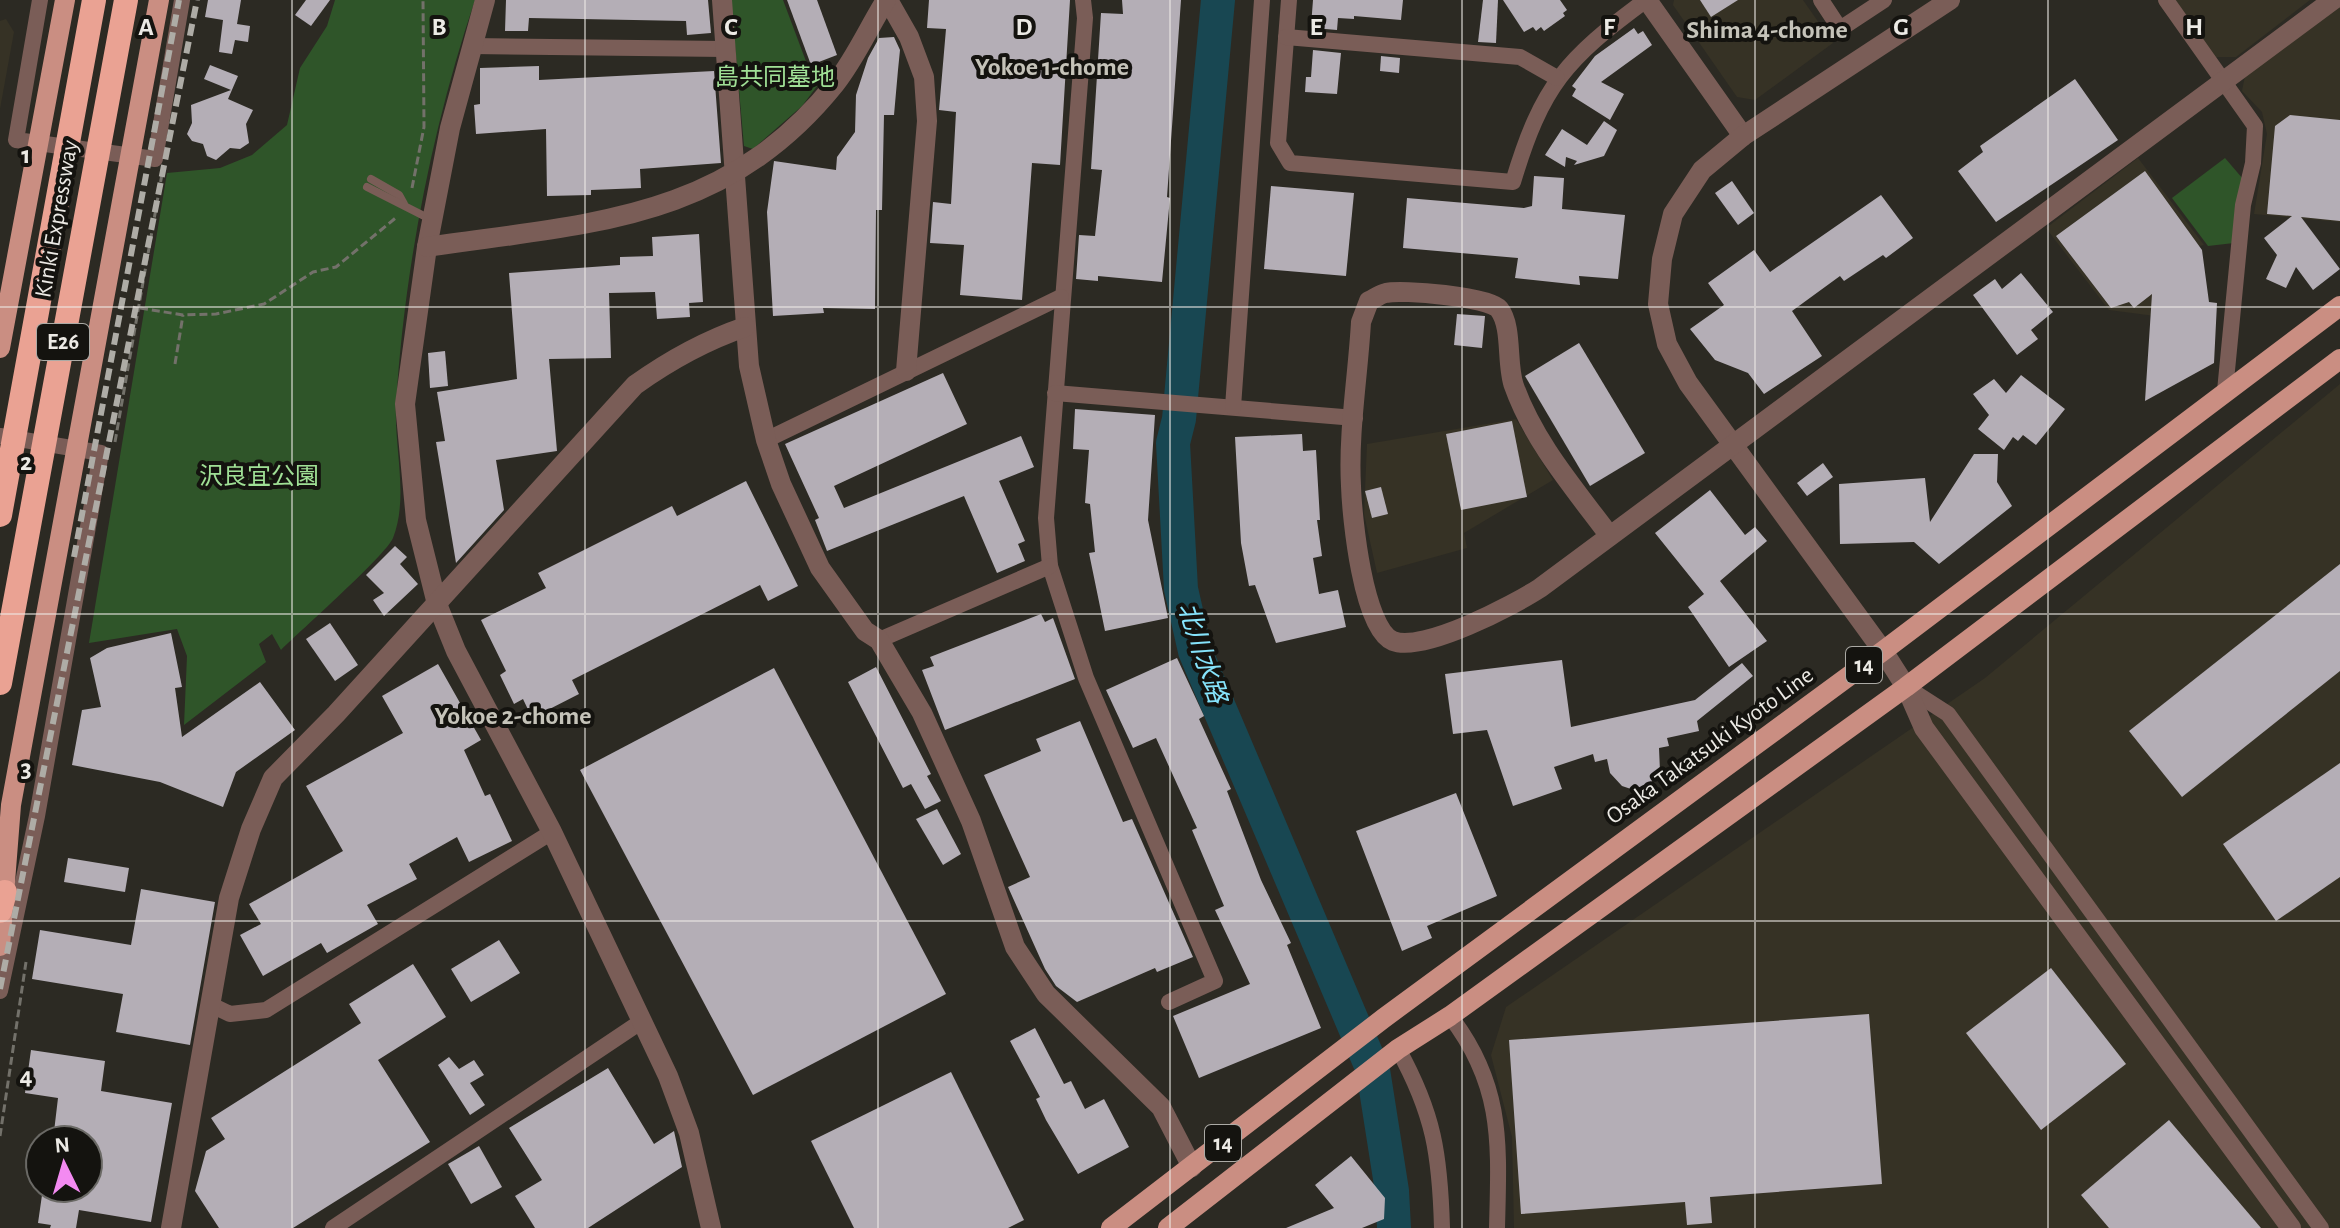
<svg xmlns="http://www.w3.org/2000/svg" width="2340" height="1228" font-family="'Alegreya Sans','Noto Sans JP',sans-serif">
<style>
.built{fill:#363225}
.green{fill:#2f5529}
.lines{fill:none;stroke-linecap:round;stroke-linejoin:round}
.river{stroke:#184752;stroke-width:34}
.building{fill:#b4aeb6}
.path{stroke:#73716a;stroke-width:3;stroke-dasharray:8 4;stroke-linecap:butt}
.service{stroke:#7a5d57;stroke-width:8}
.minor{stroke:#7a5d57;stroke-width:16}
.tertiary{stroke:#7a5d57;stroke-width:20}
.primary{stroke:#ca8e82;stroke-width:20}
.motorway{stroke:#eaa293;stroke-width:24}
.rail{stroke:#aeaca6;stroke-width:6;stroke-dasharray:12 6;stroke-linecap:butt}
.grid{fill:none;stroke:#eceae5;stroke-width:2;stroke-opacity:0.55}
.labels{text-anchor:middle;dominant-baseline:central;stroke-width:8;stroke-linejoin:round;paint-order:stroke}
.shield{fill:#14130f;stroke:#abaaa5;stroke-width:2}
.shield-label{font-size:22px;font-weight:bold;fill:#eceae5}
.park-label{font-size:24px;fill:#a0e096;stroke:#14130f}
.street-label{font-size:24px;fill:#eceae5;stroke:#14130f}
.neighbourhood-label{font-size:26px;font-weight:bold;fill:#c5c3b9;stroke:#14130f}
.water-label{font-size:26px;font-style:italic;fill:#86e4fc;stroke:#14130f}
.grid-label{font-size:26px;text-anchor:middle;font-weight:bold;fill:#eceae5;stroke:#14130f;stroke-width:8;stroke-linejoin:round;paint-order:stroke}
</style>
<rect width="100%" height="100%" fill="#2c2a23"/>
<g class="built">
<path d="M1674,0H1803L1833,43L1755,100L1737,97L1673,5Z"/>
<path d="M2175,0H2310L2236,57H2216Z"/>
<path d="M2340,7V222L2254,214L2267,134L2262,112L2242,91L2245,76Z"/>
<path d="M6,19L14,32L0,109V21Z"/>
<path d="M2138,158L2204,245L2164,254L2155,316L2109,310L2046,228Z"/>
<path d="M2340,384V1228H1514L1512,1137L1491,1055L1506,1007L1985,678Z"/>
<path d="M1516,419L1553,480L1464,533L1467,548L1377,573L1364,514L1367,444Z"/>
</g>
<g class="green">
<path d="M335,0H475C432,127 404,271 396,405C394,448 409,497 393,538C386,555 300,631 281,650L272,634L259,644L266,662L184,725L187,656L177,629L89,643L167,173L220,168L252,155L287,125L300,68L327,26Z"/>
<path d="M731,0H783L810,72L830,69L802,106L753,149L744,146Z"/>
<path d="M2225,158L2243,179L2234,243L2208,246L2172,198Z"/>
</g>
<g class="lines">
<path class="river" d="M1218,0L1179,419L1173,443L1181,589L1195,651L1373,1070L1392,1191L1394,1228"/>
</g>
<g class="building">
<path d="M208,0H241L237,24L250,26L248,42L235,40L232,54L219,52L223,20L205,17Z"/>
<path d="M306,0H330L311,26L295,15Z"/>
<path d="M506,0H708L711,33L687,35L686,21L529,18L528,31H505Z"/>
<path d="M787,0H817L837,55L811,65Z"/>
<path d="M929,0H1070L1060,165L1032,163L1022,300L960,295L964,245L930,243L933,202L951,204L956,112L939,110L946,29L927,28Z"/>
<path d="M1122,0H1181L1167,197L1170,198L1162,282L1098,276V281L1076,279L1079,235L1095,236L1102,170L1091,169L1101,13L1123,14Z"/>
<path d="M1313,0H1403L1401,20L1354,16V19L1338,18L1337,30L1314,28L1311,26Z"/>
<path d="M1483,0H1498L1496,43L1478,42Z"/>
<path d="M1503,0H1560L1567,10L1563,13L1565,16L1544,31L1541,27L1536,31L1533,27L1524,32Z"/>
<path d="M1700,0H1738L1711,17Z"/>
<path d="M1634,28L1638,34L1643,31L1652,45L1601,82L1624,94L1610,120L1572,96L1576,89L1572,86L1595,56Z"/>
<path d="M894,37L900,50L898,70L894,115H884L882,210H876L875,309L823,308L824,313L773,316L767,212L774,161L836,170L837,157L855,132L856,95L868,58L879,38Z"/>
<path d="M1313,50L1341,53L1337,94L1305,92L1306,77H1311Z"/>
<path d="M1381,56L1400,58L1399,73L1380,71Z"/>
<path d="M210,65L238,76L228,99L253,110L246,124L249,143L240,149L230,148L216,160L207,156L203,144L192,141L187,134L192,123L191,105L231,90L204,79Z"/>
<path d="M539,66V80L714,71L721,163L640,169L641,188L591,190V195L547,196L546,129L476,134L474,105L480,104V68Z"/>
<path d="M2075,79L2118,140L1996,222L1958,171L1983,152L1980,146Z"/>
<path d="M2290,115L2340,120V221L2301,217L2340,269L2313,290L2296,267L2286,288L2266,279L2277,255L2264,238L2292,216L2267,214L2275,126Z"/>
<path d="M1604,121L1617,130L1604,156L1574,165L1577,161L1566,157L1565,167L1545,155L1562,129L1587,145Z"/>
<path d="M2145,171L2202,250L2209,302L2217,303L2214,363L2145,401L2152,294L2134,308L2129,302L2111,308L2056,236Z"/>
<path d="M1534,176L1564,178L1562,209L1625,215L1618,279L1579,276L1580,285L1515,278L1518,258L1403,248L1407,198L1524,208L1532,206Z"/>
<path d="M1732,181L1754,213L1738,225L1715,193Z"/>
<path d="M1271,186L1354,193L1346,276L1264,269Z"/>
<path d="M1881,195L1913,238L1886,258L1883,255L1844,281L1840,276L1792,311L1822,356L1764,394L1748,373L1715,360L1690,329L1724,305L1708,283L1754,250L1770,272Z"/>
<path d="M699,234L703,302L689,303L690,317L657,319L655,292L609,293L611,358L549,359L557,451L496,460L504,510L456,563L436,442L445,441L437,392L517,379L509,273L620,265V257L653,256L652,237Z"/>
<path d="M2021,273L2053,312L2031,330L2038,339L2017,355L1973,295L1995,279L2002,289Z"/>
<path d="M1457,314L1485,316L1482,348L1454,345Z"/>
<path d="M1579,343L1645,453L1590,486L1525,376Z"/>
<path d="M445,351L448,386L430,388L428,353Z"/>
<path d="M943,373L967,424L834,486L844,508L1021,436L1034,467L999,481L1025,541L1018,544L1025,561L997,573L964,496L827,551L815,520L819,518L785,444Z"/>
<path d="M2021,375L2065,409L2036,445L2023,435L2018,441L2013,437L2004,450L1978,429L1989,415L1973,394L1994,379L2006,393Z"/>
<path d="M1075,409L1155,415L1148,520L1168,618L1105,631L1089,553L1095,552L1090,504L1085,503L1089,450L1073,449Z"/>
<path d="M1512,421L1527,497L1461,510L1446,434Z"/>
<path d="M1302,434L1303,451L1316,450L1320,520H1317L1322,556L1313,558L1319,594L1338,590L1346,627L1276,643L1255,585L1249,586L1241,543L1235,437Z"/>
<path d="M1974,454H1998L1997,482L2012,506L1939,564L1914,542L1840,544L1839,484L1925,478L1930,522Z"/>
<path d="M1823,463L1833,477L1807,496L1797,483Z"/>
<path d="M746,481L798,586L768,601L760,585L572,680L579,694L532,718L523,699L514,704L500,675L506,671L481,620L546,588L538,573L672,506L677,516Z"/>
<path d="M1381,487L1388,514L1372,518L1365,491Z"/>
<path d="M1710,490L1745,535L1755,527L1767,541L1720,581L1767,641L1729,667L1688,607L1704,594L1655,533Z"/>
<path d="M395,546L407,557L400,564L418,584L384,616L373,600L384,593L366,575Z"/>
<path d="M2340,564V671L2182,797L2129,731Z"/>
<path d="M1041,614L1045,622L1053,618L1075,679L945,730L922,670L934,666L930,657Z"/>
<path d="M330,623L358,665L335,681L306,639Z"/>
<path d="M171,633L182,687L175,688L182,737L260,682L295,730L236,772L223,807L160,782L72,765L82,710L101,707L90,658L107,648Z"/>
<path d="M1177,658L1204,716L1199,719L1231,789L1227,791L1261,880L1291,943L1287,945L1321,1028L1199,1078L1173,1016L1250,984L1215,910L1224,906L1192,830L1197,828L1156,738L1133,748L1106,690Z"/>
<path d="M1562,660L1571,727L1695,700L1742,663L1753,676L1697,721L1699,731L1667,738L1669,746L1659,748L1660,771L1649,785L1631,789L1622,786L1610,773L1607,759L1595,762L1593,754L1554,767L1562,789L1513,806L1487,730L1453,734L1445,674Z"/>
<path d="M438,664L481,740L464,750L485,796L490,794L512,841L469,862L457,837L409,864L417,879L367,905L378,924L327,953L321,943L263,976L240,935L261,924L249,904L343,851L306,786L403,733L382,696Z"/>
<path d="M876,667L931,774L927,776L941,801L925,809L911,784L903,788L848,682Z"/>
<path d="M774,668L946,994L753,1095L580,770Z"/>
<path d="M1080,721L1123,822L1132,819L1193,957L1157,972L1155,968L1077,1002L1056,986L1045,969L1008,887L1030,877L984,775L1041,751L1036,739Z"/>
<path d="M2340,763V877L2276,921L2223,844Z"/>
<path d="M1456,793L1497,896L1427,926L1432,938L1402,951L1356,831Z"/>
<path d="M937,809L961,854L943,865L916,819Z"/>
<path d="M68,858L129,868L125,892L64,882Z"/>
<path d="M141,889L215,902L190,1045L116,1032L123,994L32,979L40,930L131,945Z"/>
<path d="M499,940L520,973L471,1002L451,969Z"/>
<path d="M413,964L446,1017L378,1060L430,1142L293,1228H219L195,1191L206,1151L225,1139L211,1118L361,1023L349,1004Z"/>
<path d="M2051,968L2126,1064L2041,1130L1966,1033Z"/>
<path d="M1869,1014L1882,1184L1710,1197L1712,1223L1687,1225L1685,1202L1521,1214L1509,1040Z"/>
<path d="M1035,1028L1064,1084L1071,1081L1085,1109L1104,1099L1129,1147L1078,1174L1046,1120L1036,1099L1040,1097L1010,1041Z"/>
<path d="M31,1050L105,1061L101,1091L172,1103L151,1222L79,1210L76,1228H50L51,1225L38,1223L43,1188H89L94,1159H88V1140H53L58,1098L25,1093Z"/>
<path d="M449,1057L459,1069L474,1060L484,1075L470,1083L485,1105L470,1115L438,1065Z"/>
<path d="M608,1068L654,1144L674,1131L682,1167L588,1228H535L515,1196L542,1180L509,1128Z"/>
<path d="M951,1072L1024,1220L1008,1228H854L811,1141Z"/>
<path d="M2169,1120L2261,1228H2109L2081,1195Z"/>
<path d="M479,1146L502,1187L471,1204L448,1164Z"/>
<path d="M1351,1156L1385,1198L1384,1219L1362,1228H1286L1334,1208L1315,1185Z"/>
</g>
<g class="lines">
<g class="path">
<path d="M412,188L424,127L423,0"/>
<path d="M140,308L183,315L216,314L264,304L313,272L336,267L398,216"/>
<path d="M175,364L183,315"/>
<path d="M115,442L162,174"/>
<path d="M0,1136L26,962"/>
</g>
<g class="service">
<path d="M371,179L399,195L404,204"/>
<path d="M367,187L432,220"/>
</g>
<g class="minor">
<path d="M40,0L16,140L155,159L182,0"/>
<path d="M1083,0L1085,18L1046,518L1050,566L1086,678L1215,981L1169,1002"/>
<path d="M1289,0L1278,143L1290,163L1513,182C1542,85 1566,59 1646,0"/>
<path d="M1821,0L1840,29L1884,0"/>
<path d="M2166,0L2255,126L2253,163L2243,205L2225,391"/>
<path d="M1286,37L1520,57L1557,78"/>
<path d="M472,46L725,49"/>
<path d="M1055,393L1355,418"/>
<path d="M1233,407L1262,0"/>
<path d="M0,436L101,453L37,816L0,991"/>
<path d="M766,440L1061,297"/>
<path d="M879,640L1050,566"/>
<path d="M1906,687L1948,714L2321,1228"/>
<path d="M209,1004L230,1014L266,1010L552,832"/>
<path d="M1450,1016C1504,1086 1499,1145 1497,1228"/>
<path d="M1398,1049C1434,1114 1440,1155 1442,1228"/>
<path d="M333,1228L642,1021"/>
</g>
<g class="tertiary">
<path d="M485,0L450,128L427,247L405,404L416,520L437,604L456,651L552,832L668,1076L689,1133L711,1228"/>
<path d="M722,0L749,366L766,440L781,484L820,568L865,631L879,640L922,713L971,821L1015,947L1046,994L1161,1107L1192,1167"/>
<path d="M888,0L909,37L924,77L927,121L906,371"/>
<path d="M1647,0L1743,136"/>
<path d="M1950,0L1743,136L1702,170L1673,214L1662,259L1658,304L1667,344L1688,383L1883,651L1906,687L1924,728L2291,1228"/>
<path d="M427,247C588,223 724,222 835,84C855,59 869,27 886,0"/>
<path d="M1609,535C1574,488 1534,442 1514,386C1506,364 1513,327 1499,309C1490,297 1401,289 1386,293C1380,294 1374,299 1369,301L1361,322C1358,376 1348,433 1351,486C1352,517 1363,629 1393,641C1423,653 1514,605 1540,588L2333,0"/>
<path d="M171,1228L229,898L251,829L273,778L336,714L635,385C670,360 704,341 745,327"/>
</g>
<g class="primary">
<path d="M0,348L65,0"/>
<path d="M0,946L11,805L159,0"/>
<path d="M1111,1228L1384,1018L1883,651L2340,306"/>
<path d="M1168,1228L1398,1049L1450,1016L1906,687L2340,359"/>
</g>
<g class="motorway">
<path d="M0,515L94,0"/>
<path d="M0,683L126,0"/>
<path d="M0,911L5,892"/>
</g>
<g class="rail">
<path d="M74,557L179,0"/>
<path d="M0,989L197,0"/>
</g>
</g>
<path class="grid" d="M292,0V1228M585,0V1228M878,0V1228M1170,0V1228M1462,0V1228M1755,0V1228M2048,0V1228M0,307H2340M0,614H2340M0,921H2340"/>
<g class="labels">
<g class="shield">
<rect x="37" y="324" width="52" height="36" rx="6"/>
<rect x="1846" y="647" width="36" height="36" rx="6"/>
<rect x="1205" y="1125" width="36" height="36" rx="6"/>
</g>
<g class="shield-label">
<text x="63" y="342">E26</text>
<text x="1864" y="665">14</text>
<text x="1223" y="1143">14</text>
</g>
<g class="park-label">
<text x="775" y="78">島共同墓地</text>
<text x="259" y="477">沢良宜公園</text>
</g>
<g class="street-label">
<text transform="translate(57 219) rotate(-80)">Kinki Expressway</text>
<text transform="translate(1710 746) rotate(-36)">Osaka Takatsuki Kyoto Line</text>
</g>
<g class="neighbourhood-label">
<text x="1767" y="30">Shima 4-chome</text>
<text x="1052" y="67">Yokoe 1-chome</text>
<text x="513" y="716">Yokoe 2-chome</text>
</g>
<g class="water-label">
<text transform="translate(1202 653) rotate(72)">北川水路</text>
</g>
</g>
<g class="grid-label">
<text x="146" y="35">A</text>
<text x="439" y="35">B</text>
<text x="731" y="35">C</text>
<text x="1024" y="35">D</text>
<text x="1316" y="35">E</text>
<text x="1609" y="35">F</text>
<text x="1901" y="35">G</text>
<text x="2194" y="35">H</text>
<text x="26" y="163">1</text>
<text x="26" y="470">2</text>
<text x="26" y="777">3</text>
<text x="26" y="1084">4</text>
</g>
<g transform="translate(64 1164) rotate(355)"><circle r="38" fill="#14130f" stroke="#6a6965" stroke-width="2"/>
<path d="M0-6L14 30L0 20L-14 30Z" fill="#f38af1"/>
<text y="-12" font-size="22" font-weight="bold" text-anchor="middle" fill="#eceae5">N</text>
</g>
</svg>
